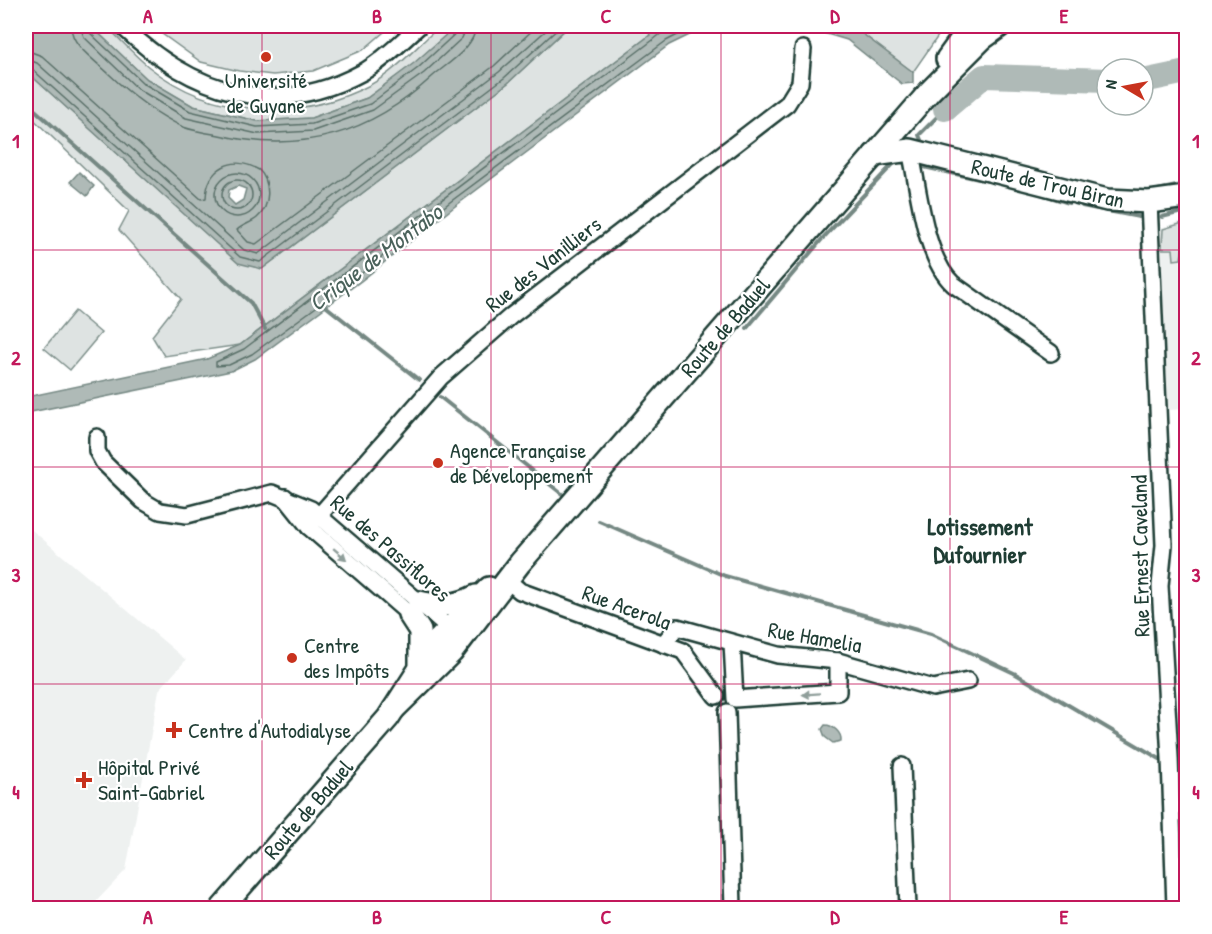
<svg xmlns="http://www.w3.org/2000/svg" width="1212" height="934" font-family="'Patrick Hand',sans-serif">
<style>
.built{fill:#eef1f0}
.green{fill:#dee3e2;stroke:#7e908b;stroke-width:1.5}
.water{fill:#afbab7;stroke:#758883;stroke-width:1.5;fill-rule:evenodd}
.lines{fill:none;stroke-linecap:round;stroke-linejoin:round}
.shore{stroke:#596f68;stroke-width:1.5}
.stream{stroke:#758883;stroke-width:4}
.river{stroke:#afbab7;stroke-width:24}
.minor-casing{stroke:#1f3d34;stroke-width:20}
.secondary-casing{stroke:#1f3d34;stroke-width:26}
.minor{stroke:#fff;stroke-width:15}
.secondary{stroke:#fff;stroke-width:21}
.oneway{fill:#8f9e9a}
.grid{fill:none;stroke:#c2185b;stroke-width:1.5;stroke-opacity:0.55}
.poi-dot{fill:#c8321e;stroke:#fff;stroke-width:2}
.labels{text-anchor:middle;dominant-baseline:central;stroke-width:4.5;stroke-linejoin:round;paint-order:stroke}
.poi-label{font-size:22px;fill:#1f3d34;stroke:#fff;text-anchor:start}
.street-label{font-size:22px;fill:#1f3d34;stroke:#fff}
.water-label{font-size:24px;font-style:italic;fill:#4a625b;stroke:#fff}
.neighbourhood-label{font-size:24px;font-weight:bold;fill:#1f3d34;stroke:#fff}
.neatline{fill:none;stroke:#c2185b;stroke-width:2}
.grid-label{font-size:20px;text-anchor:middle;font-weight:bold;fill:#c2185b}
</style>
<rect width="100%" height="100%" fill="#fff"/>
<filter id="ink" filterUnits="userSpaceOnUse"><feTurbulence type="fractalNoise" baseFrequency=".0167" numOctaves="2"/><feDisplacementMap in="SourceGraphic" scale="12" xChannelSelector="R" yChannelSelector="G"/><feConvolveMatrix kernelMatrix="1 2 1 2 8 2 1 2 1" color-interpolation-filters="sRGB"/></filter>
<g filter="url(#ink)">
<g class="built">
<path d="M1186,220V409L1168,410L1160,228Z"/>
<path d="M26,525L186,660L159,690L126,870L90,908H26Z"/>
</g>
<g class="green">
<path d="M91,26H106C120,39 134,55 149,67C212,117 299,122 370,85C396,71 418,45 440,26H456L415,63L367,98L311,118L257,121L193,106L147,79Z"/>
<path d="M151,26H391L363,50L313,71L273,75L239,71L201,62Z"/>
<path d="M569,26H662L240,345L164,356L152,336L181,299L119,230L129,211L26,112V71L238,262L262,269L508,83Z"/>
<path d="M852,26H945L913,72Z"/>
<path d="M1186,222L1181,259L1174,260L1173,249H1162L1163,229Z"/>
<path d="M75,311L101,333L70,370L44,348Z"/>
</g>
<g class="water">
<path d="M26,26H91L147,79L193,106L257,121L311,118L367,98L414,63L456,26H569L508,83L262,269L238,263L26,71ZM238,186L246,189L243,200L235,205L228,198L229,190Z"/>
<path d="M645,26H652L655,30L662,26H708L669,45L454,207L361,281L255,359L231,371L26,413V397L207,359L240,345L650,35Z"/>
<path d="M800,26H852L913,72V83L902,84L847,40Z"/>
<path d="M79,172L94,186L87,196L70,182Z"/>
<path d="M825,725C833,725 842,733 841,741L833,743L825,737L822,729Z"/>
</g>
<g class="lines">
<g class="shore">
<path d="M71,26C71,46 96,61 109,74C131,95 156,114 183,127C194,131 207,133 219,135C302,154 370,134 433,76C448,63 475,47 476,26"/>
<path d="M80,26L84,37L138,89L186,118L258,134L313,131L373,110L424,73L462,38L467,26"/>
<path d="M87,26L89,32L143,83L190,111L257,127L312,124L370,104L418,68L457,32L459,26"/>
<path d="M665,26L663,32L653,40L244,349L216,362V366L229,365L252,354L357,277L450,202L666,41L695,26"/>
<path d="M26,50L42,56L201,199L206,198C207,168 233,154 259,170C271,182 271,206 257,218C251,223 242,225 237,230L248,242L256,244L494,66L537,26"/>
<path d="M26,59L37,63L244,250L258,254L499,72L551,26"/>
<path d="M26,67L32,69L240,257L260,262L504,78L561,26"/>
<circle cx="237" cy="195" r="22"/>
<circle cx="237" cy="195" r="15"/>
</g>
<g class="stream">
<path d="M26,102L251,303L265,329"/>
<path d="M923,145L919,135L945,109"/>
<path d="M919,166L1011,186"/>
<path d="M1148,192L1186,184"/>
<path d="M1041,194L1069,203"/>
<path d="M1082,206L1139,217"/>
<path d="M1162,217L1186,211"/>
<path d="M323,304L419,380"/>
<path d="M747,328L823,238L896,161L905,163"/>
<path d="M440,397L562,494"/>
<path d="M599,521L725,576L931,634L1014,673L1165,762"/>
<path d="M1174,767L1186,774"/>
</g>
<g class="river">
<path d="M1143,81L1186,72"/>
<path d="M945,109L984,76L1107,80"/>
</g>
<defs>
<g id="minor">
<path d="M122,26C191,92 273,121 363,72C384,60 402,41 419,26"/>
<path d="M910,150C919,189 924,257 953,284L1051,353"/>
<path d="M1149,202L1164,545L1160,586L1170,758L1175,908"/>
<path d="M97,437V451L103,462L143,501L160,511L187,515L272,493L311,509L456,634"/>
<path d="M285,497L309,527L416,620"/>
<path d="M309,527L441,377L511,316L787,104L800,83L803,49"/>
<path d="M507,580L520,591L683,651L716,696"/>
<path d="M732,643L735,699L838,692V661"/>
<path d="M663,644L677,627L778,655L838,661L933,688L968,681"/>
<path d="M727,712L733,908"/>
<path d="M902,766L908,908"/>
</g>
<g id="secondary">
<path d="M947,59L971,26"/>
<path d="M874,155L910,150L1107,200L1149,202L1186,197"/>
<path d="M419,602C441,607 457,606 476,596"/>
<path d="M409,614L420,631V664"/>
<path d="M394,709L452,652L520,563L930,91L982,39L1000,26"/>
<path d="M222,908L388,718L438,640L489,588"/>
</g>
</defs>
<use href="#minor" class="minor-casing"/>
<use href="#secondary" class="secondary-casing"/>
<use href="#minor" class="minor"/>
<use href="#secondary" class="secondary"/>
</g>
<defs><path id="oneway-solid" d="M-6-.8H1V-3.2L6.5 0L1 3.2V.8H-6Z" transform="scale(1.5)"/></defs>
<g class="oneway">
<use href="#oneway-solid" transform="translate(340 554) rotate(41)"/>
<use href="#oneway-solid" transform="translate(811 694) rotate(176)"/>
</g>
</g>
<path class="grid" d="M262,26V908M491,26V908M721,26V908M950,26V908M26,250H1186M26,467H1186M26,684H1186"/>
<g class="poi-dot">
<circle cx="266" cy="57" r="6"/>
<circle cx="438" cy="463" r="6"/>
<circle cx="292" cy="658" r="6"/>
<path d="M171 721h6v6h6v6h-6v6h-6v-6h-6v-6h6z"/>
<path d="M81 771h6v6h6v6h-6v6h-6v-6h-6v-6h6z"/>
</g>
<g class="labels">
<g class="poi-label">
<text x="266" y="80" text-anchor="middle">Université<tspan x="266" dy="25">de Guyane</tspan></text>
<text x="450" y="450">Agence Française<tspan x="450" dy="25">de Développement</tspan></text>
<text x="304" y="645">Centre<tspan x="304" dy="25">des Impôts</tspan></text>
<text x="188" y="730">Centre d'Autodialyse</text>
<text x="98" y="767">Hôpital Privé<tspan x="98" dy="25">Saint-Gabriel</tspan></text>
</g>
<g class="street-label">
<text transform="translate(1048 183) rotate(13)">Route de Trou Biran</text>
<text transform="translate(543 264) rotate(-38)">Rue des Vanilliers</text>
<text transform="translate(725 327) rotate(-49)">Route de Baduel</text>
<text transform="translate(391 548) rotate(41)">Rue des Passiflores</text>
<text transform="translate(1140 556) rotate(-91)">Rue Ernest Caveland</text>
<text transform="translate(627 607) rotate(20)">Rue Acerola</text>
<text transform="translate(815 637) rotate(10)">Rue Hamelia</text>
<text transform="translate(308 809) rotate(-49)">Route de Baduel</text>
</g>
<g class="water-label">
<text transform="translate(375 257) rotate(-37)">Crique de Montabo</text>
</g>
<g class="neighbourhood-label">
<text x="980" y="526">Lotissement<tspan x="980" dy="28">Dufournier</tspan></text>
</g>
</g>
<rect width="1212" height="934" fill="none" stroke="#fff" stroke-width="66"/>
<g transform="translate(1125 87) rotate(280)"><circle r="28" fill="#ffffff" stroke="#a5b1ae" stroke-width="1.5"/>
<path d="M0-4.5L10 22L0 15L-10 22Z" fill="#c8321e"/>
<text y="-9" font-size="16" font-weight="bold" text-anchor="middle" fill="#1f3d34">N</text>
</g>
<rect x="33" y="33" width="1146" height="868" class="neatline"/>
<g class="grid-label">
<text x="148" y="23">A</text>
<text x="377" y="23">B</text>
<text x="606" y="23">C</text>
<text x="835" y="23">D</text>
<text x="1064" y="23">E</text>
<text x="16" y="148">1</text>
<text x="1196" y="148">1</text>
<text x="16" y="365">2</text>
<text x="1196" y="365">2</text>
<text x="16" y="582">3</text>
<text x="1196" y="582">3</text>
<text x="16" y="799">4</text>
<text x="1196" y="799">4</text>
<text x="148" y="924">A</text>
<text x="377" y="924">B</text>
<text x="606" y="924">C</text>
<text x="835" y="924">D</text>
<text x="1064" y="924">E</text>
</g>
</svg>
